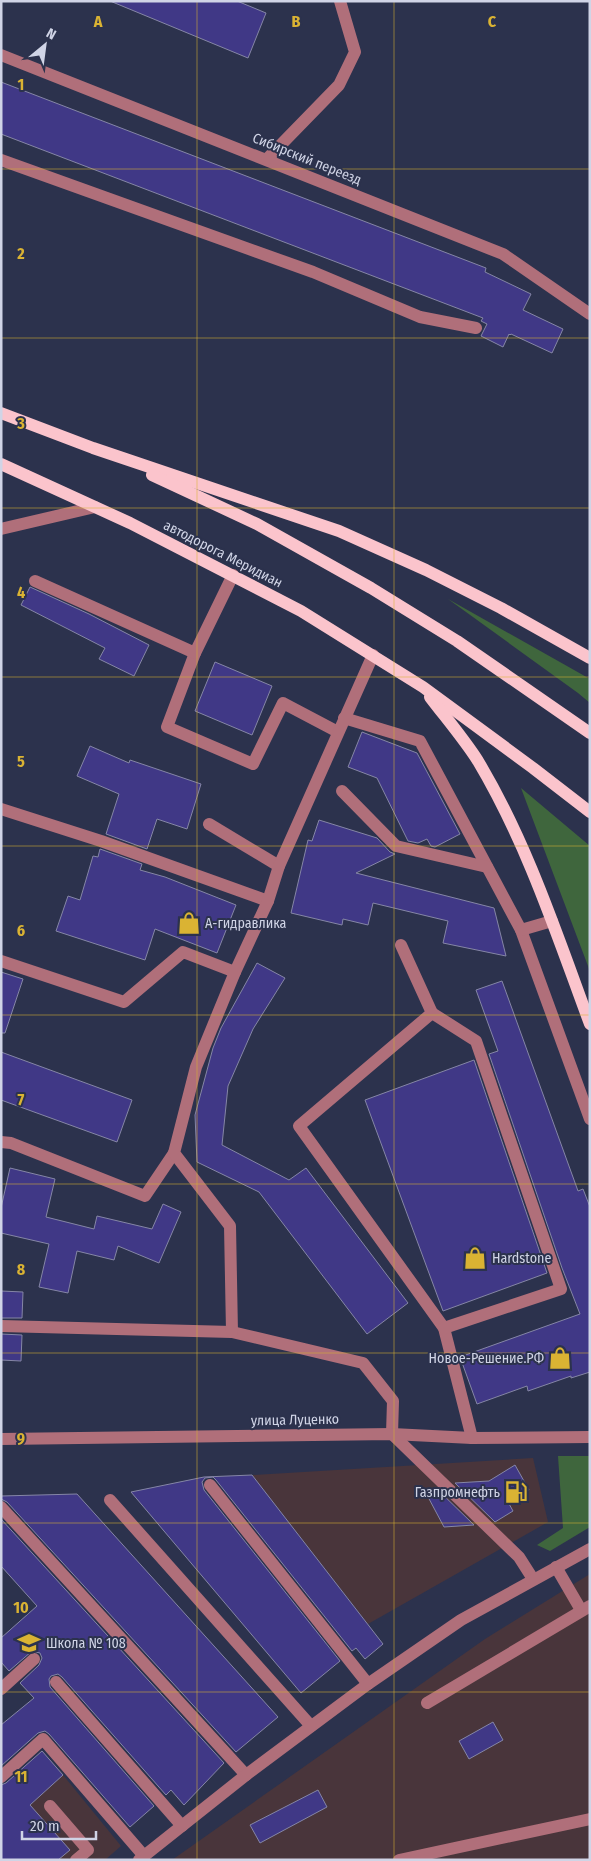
<svg xmlns="http://www.w3.org/2000/svg" width="591" height="1861" font-family="'Fira Sans Condensed',sans-serif">
<style>
.commercial{fill:#49353b}
.green{fill:#3f663d}
.building{fill:#403886;stroke:#8586a6}
.lines{fill:none;stroke-linecap:round;stroke-linejoin:round}
.minor{stroke:#b06f7a;stroke-width:12}
.major{stroke:#fbc4cc;stroke-width:12}
.grid{fill:none;stroke:#dab333;stroke-width:1;stroke-opacity:0.55}
.labels{text-anchor:middle;dominant-baseline:central;stroke-width:4;stroke-linejoin:round;paint-order:stroke}
.street-label{font-size:14px;fill:#d0d4e6;stroke:#2c324d}
.poi-label{font-size:14px;fill:#d0d4e6;stroke:#2c324d;text-anchor:start}
.grid-label{font-size:16px;text-anchor:middle;font-weight:bold;fill:#dab333;stroke:#2c324d;stroke-width:4;stroke-linejoin:round;paint-order:stroke}
</style>
<rect width="100%" height="100%" fill="#2c324d"/>
<g class="commercial">
<path d="M533,1458L548,1522L368,1624L252,1475Z"/>
<path d="M590,1574V1860H172L485,1639Z"/>
<path d="M63,1775L121,1846L105,1860H1V1831Z"/>
</g>
<g class="green">
<path d="M448,599L590,679V703L578,693Z"/>
<path d="M521,788L590,846V972L588,966Z"/>
<path d="M558,1456H590V1527L550,1551L537,1545L563,1528Z"/>
</g>
<g class="building">
<path d="M110,1H237L266,13L248,58Z"/>
<path d="M1,82L486,268L485,272L531,294L523,310L563,329L552,353L511,334L510,335L509,334L503,347L481,336L487,324L481,321L483,318L1,134Z"/>
<path d="M30,587L89,614L149,645L134,676L99,659L105,648L21,605Z"/>
<path d="M215,662L272,686L252,735L195,711Z"/>
<path d="M362,732L417,753L460,834L435,847L431,846L427,839L418,843L408,841L377,778L348,767Z"/>
<path d="M90,746L129,763L130,760L201,784L187,829L157,819L147,849L106,834L119,794L77,776Z"/>
<path d="M319,820L377,838L390,852L395,854L356,873L494,908L506,956L443,943L448,921L373,903L368,925L343,919L342,925L291,913L308,840L312,841Z"/>
<path d="M100,849L142,864L140,870L165,877L236,905L217,953L155,929L145,960L56,931L68,896L80,900L93,856L98,857Z"/>
<path d="M257,963L285,978L253,1029L228,1086L222,1145L289,1180L306,1168L408,1303L367,1334L259,1192L197,1162L195,1115L213,1048L221,1028Z"/>
<path d="M1,972L23,979L5,1033H1Z"/>
<path d="M502,981L578,1191L583,1189L590,1207V1372L571,1378V1376L528,1391L527,1386L477,1404L460,1357L580,1314L562,1268L489,1054L498,1051L476,990Z"/>
<path d="M1,1052L132,1100L117,1142L1,1100Z"/>
<path d="M474,1060L547,1273L443,1311L365,1100Z"/>
<path d="M10,1168L55,1179L46,1217L94,1229L97,1216L152,1229L163,1204L181,1212L159,1263L118,1246L114,1260L77,1251L68,1293L39,1287L49,1244L1,1233V1208Z"/>
<path d="M1,1291L23,1292L22,1318H1Z"/>
<path d="M1,1334L22,1335L21,1361L1,1360Z"/>
<path d="M515,1465L529,1490L508,1502L513,1511L495,1522L455,1483L489,1481Z"/>
<path d="M252,1475L383,1644L365,1659L356,1648L352,1651L216,1480L213,1477L205,1478L202,1482L204,1490L340,1661L301,1693L131,1492L204,1477Z"/>
<path d="M435,1487L474,1525L444,1527L427,1495Z"/>
<path d="M77,1494L278,1717L236,1752L7,1502L1,1499V1496Z"/>
<path d="M1,1519L224,1763L184,1805L171,1790L166,1795L62,1677L58,1674L51,1676L49,1679L50,1687L154,1806L130,1827L49,1734L45,1731L38,1733L1,1766V1725L34,1698L20,1683L39,1665L42,1658L40,1653L32,1651L9,1671L1,1662V1638L37,1606L1,1566Z"/>
<path d="M493,1722L503,1740L469,1759L459,1741Z"/>
<path d="M42,1751L63,1775L30,1805L70,1850L58,1860H1V1785L6,1783Z"/>
<path d="M318,1790L327,1807L260,1843L250,1825Z"/>
</g>
<g class="lines">
<g class="minor">
<path d="M1,55L503,254L590,314"/>
<path d="M267,159L339,85L355,52L340,1"/>
<path d="M1,160L313,272L420,317L476,328"/>
<path d="M1,529L95,507"/>
<path d="M233,575L195,653L167,727L253,764L283,703L338,732"/>
<path d="M35,581L195,653"/>
<path d="M344,718L420,741L521,930L590,1119"/>
<path d="M342,791L396,846L487,867"/>
<path d="M1,809L101,841L268,901"/>
<path d="M209,824L279,866"/>
<path d="M521,930L552,921"/>
<path d="M401,945L432,1013L299,1126L444,1328L472,1438"/>
<path d="M1,961L124,1002L183,952L235,972"/>
<path d="M432,1013L476,1041L561,1289L444,1328"/>
<path d="M1,1142L11,1143L145,1196L174,1153"/>
<path d="M1,1326L232,1332L363,1363L393,1401L392,1434L519,1557L533,1579"/>
<path d="M232,1332L230,1226L174,1153L196,1067L235,972L268,901L279,866L373,655"/>
<path d="M1,1439L392,1434L472,1438L590,1437"/>
<path d="M210,1485L368,1684"/>
<path d="M110,1500L311,1726"/>
<path d="M1,1507L246,1775"/>
<path d="M556,1567L581,1610"/>
<path d="M56,1682L182,1826"/>
<path d="M1,1689L34,1659"/>
<path d="M427,1703L590,1606"/>
<path d="M1,1777L43,1739L144,1856"/>
<path d="M50,1806L88,1850L76,1860"/>
<path d="M139,1860L246,1775L368,1684L461,1620L590,1549"/>
<path d="M399,1860L590,1819"/>
</g>
<g class="major">
<path d="M1,413L93,448L339,531L426,570L501,608L590,658"/>
<path d="M1,464L130,523L301,611L423,687L533,768L590,812"/>
<path d="M152,475L257,524L371,588L457,641L590,733"/>
<path d="M430,697C446,718 464,739 478,761C527,843 557,935 590,1024"/>
</g>
</g>
<path class="grid" d="M197,1V1860M394,1V1860M1,169H590M1,338H590M1,508H590M1,677H590M1,846H590M1,1015H590M1,1184H590M1,1353H590M1,1523H590M1,1692H590"/>
<defs>
<symbol id="shop-bare" viewBox="-9 -9 18 18"><path d="M-5-2.5h2.3a2.7 3.5 0 0 1 5.4 0H5L5.5 6h-11ZM-1.5-2.5h3a1.5 2.3 0 0 0-3 0Z" fill="#dab333" stroke="#2c324d" stroke-width="2.5" paint-order="stroke"/></symbol>
<symbol id="fuel-bare" viewBox="-9 -9 18 18"><path d="M-5.5-6h7V0h2V4h1.3V-2.5L3-4.5l.8-.8L6-3V5H2.5V1h-1V6h-7ZM-4.2-4.7v3.2H.2V-4.7Z" fill="#dab333" stroke="#2c324d" stroke-width="2.5" paint-order="stroke"/></symbol>
<symbol id="school-bare" viewBox="-9 -9 18 18"><path d="M0-5L7-2L0 1L-7-2ZM-4 1L0 2.5L4 1V4Q0 6-4 4Z" fill="#dab333" stroke="#2c324d" stroke-width="2.5" paint-order="stroke"/></symbol>
</defs>
<g fill-rule="evenodd">
<use href="#shop-bare" x="173" y="907" width="32" height="32"/>
<use href="#shop-bare" x="459" y="1242" width="32" height="32"/>
<use href="#shop-bare" x="544" y="1342" width="32" height="32"/>
<use href="#fuel-bare" x="500" y="1476" width="32" height="32"/>
<use href="#school-bare" x="13" y="1627" width="32" height="32"/>
</g>
<g class="labels">
<g class="street-label">
<text transform="translate(307 159) rotate(22)">Сибирский переезд</text>
<text transform="translate(223 554) rotate(27)">автодорога Меридиан</text>
<text transform="translate(295 1420) rotate(-1)">улица Луценко</text>
</g>
<g class="poi-label">
<text x="205" y="923">А-гидравлика</text>
<text x="492" y="1258">Hardstone</text>
<text x="544" y="1358" text-anchor="end">Новое-Решение.РФ</text>
<text x="500" y="1492" text-anchor="end">Газпромнефть</text>
<text x="46" y="1643">Школа № 108</text>
</g>
</g>
<g class="grid-label">
<text x="98" y="27">A</text>
<text x="296" y="27">B</text>
<text x="492" y="27">C</text>
<text x="21" y="90">1</text>
<text x="21" y="259">2</text>
<text x="21" y="429">3</text>
<text x="21" y="598">4</text>
<text x="21" y="767">5</text>
<text x="21" y="936">6</text>
<text x="21" y="1105">7</text>
<text x="21" y="1275">8</text>
<text x="21" y="1444">9</text>
<text x="21" y="1613">10</text>
<text x="21" y="1782">11</text>
</g>
<rect width="591" height="1861" fill="none" stroke="#d0d4e6" stroke-width="5"/>
<g transform="translate(45 45) rotate(29)" stroke="#2c324d" stroke-width="4" paint-order="stroke">
<path d="M0-4L9 19L0 12L-9 19Z" fill="#d0d4e6"/>
<text y="-8" font-size="14" font-weight="bold" text-anchor="middle" fill="#d0d4e6">N</text>
</g>
<path d="M22 1831v8h74v-8" fill="none" stroke="#d0d4e6" stroke-width="2.5"/>
<text x="30" y="1831" font-size="15" fill="#d0d4e6" stroke="#2c324d" stroke-width="4" paint-order="stroke">20 m</text>
</svg>
